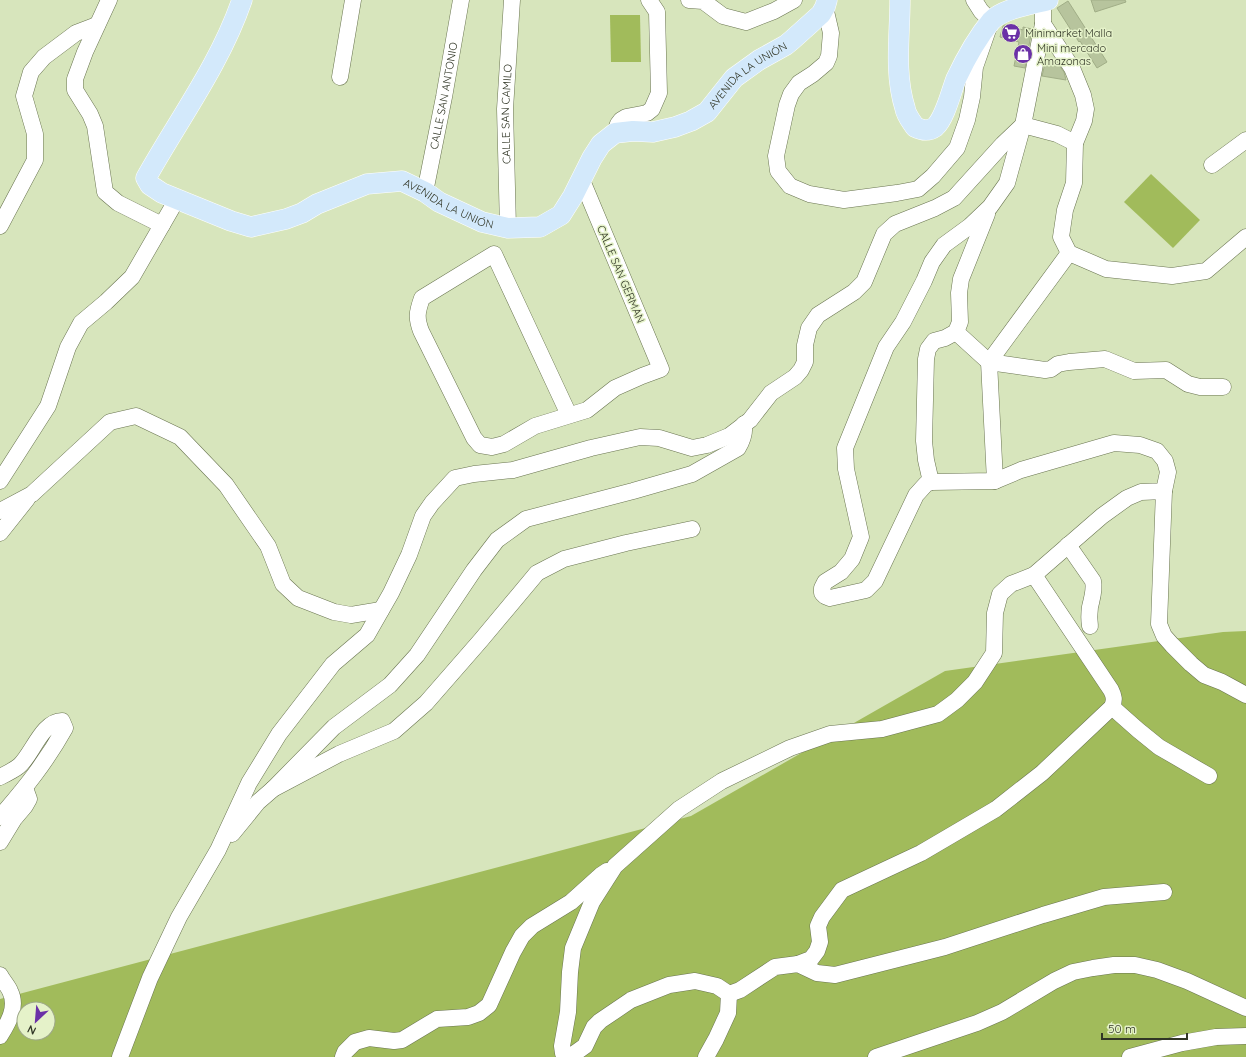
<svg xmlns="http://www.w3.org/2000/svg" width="1246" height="1057" font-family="Quicksand,sans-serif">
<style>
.green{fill:#a1bb5b;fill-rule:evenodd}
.building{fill:#b7c49d;stroke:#a1ae87}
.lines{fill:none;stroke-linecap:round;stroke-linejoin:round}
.minor-casing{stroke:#6a7551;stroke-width:17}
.major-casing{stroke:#fff;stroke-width:21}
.minor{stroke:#fff;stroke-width:16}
.major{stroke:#d3e9fb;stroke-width:20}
.labels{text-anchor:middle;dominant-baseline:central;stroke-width:3;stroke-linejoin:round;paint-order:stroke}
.poi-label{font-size:11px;fill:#313626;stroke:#e5f2c9;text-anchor:start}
.street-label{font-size:11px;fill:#313626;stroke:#e5f2c9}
</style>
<rect width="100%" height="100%" fill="#d7e5bc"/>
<g class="green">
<path d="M610,15H640L641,62H611Z"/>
<path d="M1151,174L1200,220L1173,248L1124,202Z"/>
<path d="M1246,631V1057H0V999L691,816L945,671L1223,632ZM24,1009H48V1033H24Z"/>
</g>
<g class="building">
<path d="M1091,0H1125L1126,2L1095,12Z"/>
<path d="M1068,1L1107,62L1097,68L1080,41L1079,42L1071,30L1057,8Z"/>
<path d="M1005,25L1023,30V27L1032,29L1025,68L1014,66L1019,42L1000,37L1003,26Z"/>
<path d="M1046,59L1056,61L1064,72L1066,80L1042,76Z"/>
</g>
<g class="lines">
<defs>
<g id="minor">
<path d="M109,0L85,52L75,79V90L90,114L95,126L105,192L118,203L162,225"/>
<path d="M689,0L703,1L723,16L746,22L774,11L794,0"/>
<path d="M825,7L831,33L829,56L826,63L813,74L799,83L791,94L787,105L776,156L778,171L790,186L809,194L844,200L897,193L918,189L933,176L957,148L967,120L972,97L975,67L991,21L981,11L974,0"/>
<path d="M1043,24L1072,68L1083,95L1086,109L1084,121L1075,143L1074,183L1065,210L1061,237L1069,253L1106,269L1172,276L1206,271L1246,237"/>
<path d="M340,77L353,0"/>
<path d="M615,133L618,124L621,120L626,117L647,113L652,109L659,93L657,12L649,0"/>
<path d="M1212,165L1246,140"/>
<path id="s1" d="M425,192L444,97L461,0"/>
<path d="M0,226L35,160V134L24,96L31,72L44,57L76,33L97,25"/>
<path id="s2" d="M508,228L505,109L512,0"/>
<path d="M956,332L989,362L1045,370L1051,369L1058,364L1069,362L1105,359L1134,371L1166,370L1188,384L1200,387H1223"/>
<path d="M569,415L494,254L422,298C417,312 416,318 421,331L474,438L480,445L492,447L504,444L535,426L587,410L615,388L642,376L661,369L581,178"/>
<path d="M0,481L48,406L68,347L81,323L106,302L132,277L177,199"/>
<path d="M995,481L989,362L1069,253"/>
<path d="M931,482L926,460L924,441L926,359L928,349L934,341L945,338L956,332L960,322L959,293L961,279L987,214"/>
<path d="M1164,491L1159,624L1164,636L1172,645L1191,664L1204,675L1222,682L1246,695"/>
<path d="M0,511L32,494L110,422L136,416L180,437L226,485L268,546L283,584L298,598L334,612L351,615L381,610"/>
<path d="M0,533L27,499"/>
<path d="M1068,545L1093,581C1095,590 1092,598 1090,607C1089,614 1089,620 1090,626"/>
<path d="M1112,707L1138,730L1159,747L1209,776"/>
<path d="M0,777C6,774 14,770 19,766C32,755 42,721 62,721L65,728C46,762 26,787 0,817"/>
<path d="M273,789L334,727L390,685L417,655L474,570L497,540L526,519L633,491L692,474L738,448C743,440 745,433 744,424"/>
<path d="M232,834L258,802L273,789L339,754L394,731L426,703L481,640L537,573L564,559L626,543L692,529"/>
<path d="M0,842L14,819L25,806L29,799L25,788"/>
<path d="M798,964L811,959L817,951L820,942L818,926L822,917L842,890L921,853L996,809L1042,773L1112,707C1115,700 1114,696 1111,690L1034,575"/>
<path d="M0,975C3,981 8,986 10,991C18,1007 8,1023 0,1036"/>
<path d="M729,994L740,990L775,967L798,964L817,973L835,975L945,947L1043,915L1104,897L1164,892"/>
<path d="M120,1057L150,978L179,917L218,850L249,783L279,734L333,664L367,635L391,593L409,555L423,516L432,503L455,478L474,474L513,470L591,448L640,437L659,438L692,448L707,445L729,436L750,420L771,393L795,377L801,370L805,362V345L809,328L818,315L854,292L864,282L884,234L895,224L935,208L954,198L1003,144L1023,125L1057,134L1075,143"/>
<path d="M343,1057L345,1052L355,1042L369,1038L394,1041L402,1040L437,1019L468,1017L479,1013L489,1005L513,952L522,936L532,926L571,902L601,875L607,871"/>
<path d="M706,1057L716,1039L728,1013L729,994L717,986L695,981L669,985L631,1000L600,1021L594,1027L585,1046L571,1056L563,1053L562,1046L568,1012L570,972L573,948L592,902L615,866L679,809L722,781L790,748L830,734L882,729L938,714L957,700L975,682L994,653L995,613L1000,594L1011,584L1034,575L1102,516L1127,498L1141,492L1164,491L1168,472L1165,461L1157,451L1140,445L1114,443L1021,470L995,481L931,482L926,484L916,495L875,581L866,590L830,598L825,596L822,593V588L825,582L841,572L852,559L861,537L846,469L845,448L886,347L903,322L924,281L932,262L944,245L970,226L990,207L1007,183L1023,125L1043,24V0"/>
<path d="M876,1057L977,1023L1002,1012L1054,981L1073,972L1093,968L1114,965H1135L1157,970L1187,981L1246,1008"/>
<path d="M1130,1057L1182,1043L1216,1037L1246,1036"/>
</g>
<g id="major">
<path id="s3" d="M242,0C220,64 179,119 146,178L150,185L162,193L231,221L251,227L286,219L302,213L317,204L367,184L402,181L425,192L439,202L482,222L508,228L540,227L561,215L573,196L592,158L601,144L615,133L633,131L653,132L675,127L691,121L707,112L734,78L759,60L786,45L792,40L821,14L825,7L827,0"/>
<path d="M900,0C900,36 894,73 905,108C906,115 911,121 915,127C921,130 928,132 935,127C945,118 951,92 956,79C965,60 977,38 991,21C1004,8 1030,5 1048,0"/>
</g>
</defs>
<use href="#minor" class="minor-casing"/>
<use href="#major" class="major-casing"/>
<use href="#minor" class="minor"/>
<use href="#major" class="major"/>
</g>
<defs>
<symbol id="supermarket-disc" viewBox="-11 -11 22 22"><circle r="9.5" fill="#6b31a7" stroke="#e5f2c9"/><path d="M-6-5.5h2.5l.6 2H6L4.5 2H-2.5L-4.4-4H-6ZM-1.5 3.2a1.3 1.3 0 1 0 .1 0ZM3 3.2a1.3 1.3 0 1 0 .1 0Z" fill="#fff"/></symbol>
<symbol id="shop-disc" viewBox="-11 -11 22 22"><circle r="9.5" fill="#6b31a7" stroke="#e5f2c9"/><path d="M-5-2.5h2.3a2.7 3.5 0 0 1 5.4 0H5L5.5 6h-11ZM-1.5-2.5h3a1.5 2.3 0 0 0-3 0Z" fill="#fff"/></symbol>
</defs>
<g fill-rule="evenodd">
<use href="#supermarket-disc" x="1000" y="22" width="22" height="22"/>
<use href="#shop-disc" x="1012" y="43" width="22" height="22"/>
</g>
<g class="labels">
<g class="poi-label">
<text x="1025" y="33">Minimarket Malla</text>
<text x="1037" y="48">Mini mercado<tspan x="1037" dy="13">Amazonas</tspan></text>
</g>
<g class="street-label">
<text stroke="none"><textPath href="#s3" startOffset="904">AVENIDA LA UNIÓN</textPath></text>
<text stroke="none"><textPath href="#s1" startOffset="98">CALLE SAN ANTONIO</textPath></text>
<text stroke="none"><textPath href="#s2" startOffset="114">CALLE SAN CAMILO</textPath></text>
<text stroke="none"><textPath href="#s3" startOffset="532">AVENIDA LA UNIÓN</textPath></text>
<text transform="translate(621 274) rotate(67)">CALLE SAN GERMAN</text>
</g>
</g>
<g transform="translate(36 1021) rotate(206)"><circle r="19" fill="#e5f2c9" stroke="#9da788"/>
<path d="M0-3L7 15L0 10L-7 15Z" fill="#6b31a7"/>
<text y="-6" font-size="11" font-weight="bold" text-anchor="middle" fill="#313626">N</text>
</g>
<path d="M1102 1033v6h85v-6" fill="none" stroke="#313626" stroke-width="2"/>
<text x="1108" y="1033" font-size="12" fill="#313626" stroke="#e5f2c9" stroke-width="3" paint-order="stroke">50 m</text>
</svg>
